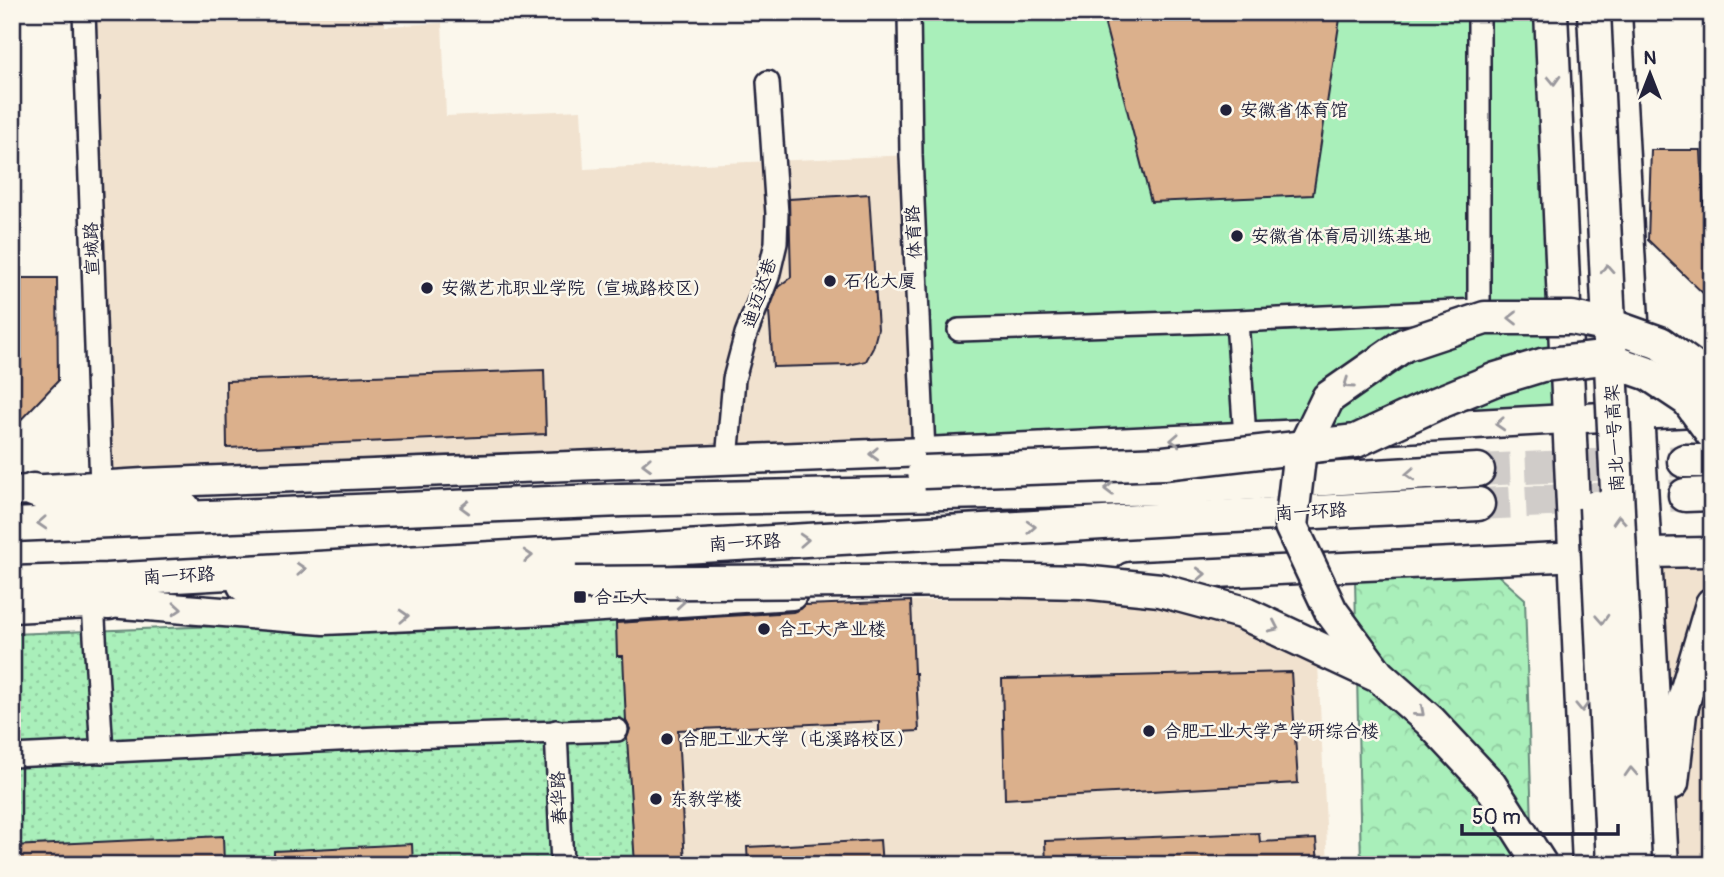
<svg xmlns="http://www.w3.org/2000/svg" width="1724" height="877" font-family="Pangolin,'LXGW WenKai TC',sans-serif">
<style>
.built{fill:#f1e2cf}
.grass{fill:url(#grass-dots);stroke:#66887a;stroke-width:2}
.park{fill:url(#park-crowns);stroke:#66887a;stroke-width:2}
.garden{fill:#a9efba;stroke:#66887a;stroke-width:2}
.building{fill:#dbb08c;stroke:#22223b;stroke-width:2}
.lines{fill:none;stroke-linecap:round;stroke-linejoin:round}
.highway-tunnel{stroke:#d0ccc9;stroke-width:32;stroke-dasharray:32 16;stroke-linecap:butt}
.minor-casing{stroke:#22223b;stroke-width:26}
.major-casing{stroke:#22223b;stroke-width:33}
.highway-casing{stroke:#22223b;stroke-width:37}
.minor{stroke:#fbf7ec;stroke-width:21}
.major{stroke:#fbf7ec;stroke-width:28}
.highway{stroke:#fbf7ec;stroke-width:32}
.highway-bridge-casing{stroke:#22223b;stroke-width:37;stroke-linecap:butt}
.highway-bridge{stroke:#fbf7ec;stroke-width:32}
.oneway{stroke:#99979c}
.poi-dot{fill:#22223b;stroke:#fbf7ec;stroke-width:2.5}
.labels{text-anchor:middle;dominant-baseline:central;stroke-width:5;stroke-linejoin:round;paint-order:stroke}
.poi-label{font-size:18px;fill:#22223b;stroke:#fbf7ec;text-anchor:start}
.street-label{font-size:18px;fill:#22223b;stroke:#fbf7ec}
</style>
<defs>
<pattern id="grass-dots" width="8" height="8" patternUnits="userSpaceOnUse" patternTransform="scale(1.75)"><rect width="8" height="8" fill="#a9efba"/><path d="M2 2h.1M6 6h.1" fill="none" stroke="#91cda1" stroke-width="1.8" stroke-linecap="round"/></pattern>
<pattern id="park-crowns" width="20" height="18" patternUnits="userSpaceOnUse" patternTransform="scale(1.75)"><rect width="20" height="18" fill="#a9efba"/><path d="M2 6a3 3 0 1 1 6 0M12 15a3 3 0 1 1 6 0" fill="none" stroke="#91cda1"/></pattern>
</defs>
<rect width="100%" height="100%" fill="#fbf7ec"/>
<filter id="ink" filterUnits="userSpaceOnUse"><feTurbulence type="fractalNoise" baseFrequency=".0143" numOctaves="2"/><feDisplacementMap in="SourceGraphic" scale="14" xChannelSelector="R" yChannelSelector="G"/><feConvolveMatrix kernelMatrix="1 2 1 2 8 2 1 2 1" color-interpolation-filters="sRGB"/></filter>
<g filter="url(#ink)">
<g class="built">
<path d="M84,12H384L385,26L442,23L446,116L581,110L584,169L911,155L924,452L101,486Z"/>
<path d="M1712,552V865H1662L1645,553Z"/>
<path d="M1211,588L1318,664L1328,865H12V634L616,611L911,601Z"/>
</g>
<path class="grass" d="M627,610L638,865H12V634Z"/>
<path class="park" d="M1491,569L1525,599L1533,857L1361,865L1355,579Z"/>
<path class="garden" d="M909,12H1551L1568,419L924,452Z"/>
<g class="building">
<path d="M1109,12H1341L1313,195L1151,202L1105,25Z"/>
<path d="M1651,150H1701L1705,233L1712,239V302L1648,240Z"/>
<path d="M869,194L878,329L873,348L866,361L849,365L773,367L769,311L778,287L791,277L789,199Z"/>
<path d="M16,278H57L58,381L12,429V335Z"/>
<path d="M544,370L546,434L227,448L226,381Z"/>
<path d="M911,601L914,673H916L919,731L879,733V721L678,730L685,865H635L627,738L630,729L626,721L623,656H617L616,623L793,612L801,609L805,605Z"/>
<path d="M1291,672L1298,783L1005,799L1002,679Z"/>
<path d="M1259,833L1260,842L1316,839L1318,865H1046L1045,841Z"/>
<path d="M223,836L224,865H12V846Z"/>
<path d="M880,840L882,865H748L747,847Z"/>
<path d="M412,844L413,865H274V851Z"/>
</g>
<g class="lines">
<g class="highway-tunnel">
<path d="M1478,470L1684,461"/>
<path d="M1478,504L1685,495"/>
</g>
<defs>
<g id="minor">
<path d="M84,12L101,486"/>
<path d="M909,12L911,155L924,452"/>
<path d="M959,330L1237,321"/>
<path d="M1245,437L1237,321L1479,310V12"/>
<path d="M727,460L734,379L746,334L768,277L776,243L777,214L768,82"/>
<path d="M93,604L102,752"/>
<path d="M556,731L562,865"/>
<path d="M12,756L378,738L617,730"/>
</g>
<g id="major">
<path d="M1386,429L1712,411"/>
<path d="M12,491L144,483L924,452L1303,434"/>
<path d="M1130,577L1645,553L1712,552"/>
<path d="M12,608L109,603L324,620L571,609L792,595"/>
</g>
<g id="highway">
<path d="M1551,12L1589,865"/>
<path d="M1615,12L1662,865"/>
<path d="M1684,461H1712"/>
<path d="M101,486L184,508"/>
<path d="M33,490L100,516"/>
<path d="M1685,495L1712,494"/>
<path d="M12,525L622,500L1171,488L1478,470"/>
<path d="M12,583L106,580L1173,519L1478,504"/>
<path d="M244,585L299,594H390L576,583"/>
<path d="M55,598L109,603"/>
<path d="M1672,783L1680,713L1712,604"/>
</g>
</defs>
<use href="#minor" class="minor-casing"/>
<use href="#major" class="major-casing"/>
<use href="#highway" class="highway-casing"/>
<use href="#minor" class="minor"/>
<use href="#major" class="major"/>
<use href="#highway" class="highway"/>
<defs>
<g id="highway-bridge">
<path d="M1594,12L1635,865"/>
<path d="M924,472L1164,463L1356,441L1433,405L1496,379L1542,365L1603,358L1649,374L1688,400L1712,433"/>
<path d="M1596,507L1613,865"/>
<path d="M576,583L982,580L1082,582L1160,590L1241,612L1376,675"/>
<path d="M1541,865L1490,785L1430,721L1378,675L1331,611L1291,526L1299,458L1328,398L1404,345L1485,318H1572L1615,327L1660,343L1712,381"/>
</g>
</defs>
<use href="#highway-bridge" class="highway-bridge-casing"/>
<use href="#highway-bridge" class="highway-bridge"/>
</g>
<defs><path id="oneway-chevron" d="M-2-3.5L2.5 0L-2 3.5" fill="none" stroke-width="1.6" stroke-linecap="round" stroke-linejoin="round" transform="scale(1.75)"/></defs>
<g class="oneway">
<use href="#oneway-chevron" transform="translate(1554 80) rotate(88)"/>
<use href="#oneway-chevron" transform="translate(1607 269) rotate(-93)"/>
<use href="#oneway-chevron" transform="translate(1513 318) rotate(180)"/>
<use href="#oneway-chevron" transform="translate(1348 384) rotate(145)"/>
<use href="#oneway-chevron" transform="translate(1500 424) rotate(177)"/>
<use href="#oneway-chevron" transform="translate(1175 440) rotate(177)"/>
<use href="#oneway-chevron" transform="translate(874 454) rotate(178)"/>
<use href="#oneway-chevron" transform="translate(647 464) rotate(178)"/>
<use href="#oneway-chevron" transform="translate(1410 474) rotate(177)"/>
<use href="#oneway-chevron" transform="translate(1109 489) rotate(179)"/>
<use href="#oneway-chevron" transform="translate(465 507) rotate(178)"/>
<use href="#oneway-chevron" transform="translate(1619 520) rotate(-93)"/>
<use href="#oneway-chevron" transform="translate(42 523) rotate(177)"/>
<use href="#oneway-chevron" transform="translate(1031 527) rotate(-3)"/>
<use href="#oneway-chevron" transform="translate(804 540) rotate(-3)"/>
<use href="#oneway-chevron" transform="translate(528 556) rotate(-3)"/>
<use href="#oneway-chevron" transform="translate(301 569) rotate(-3)"/>
<use href="#oneway-chevron" transform="translate(1201 574) rotate(-2)"/>
<use href="#oneway-chevron" transform="translate(680 602) rotate(-4)"/>
<use href="#oneway-chevron" transform="translate(177 609) rotate(4)"/>
<use href="#oneway-chevron" transform="translate(404 616) rotate(-3)"/>
<use href="#oneway-chevron" transform="translate(1602 619) rotate(87)"/>
<use href="#oneway-chevron" transform="translate(1274 627) rotate(25)"/>
<use href="#oneway-chevron" transform="translate(1582 707) rotate(88)"/>
<use href="#oneway-chevron" transform="translate(1420 712) rotate(41)"/>
<use href="#oneway-chevron" transform="translate(1631 772) rotate(-93)"/>
</g>
</g>
<g class="poi-dot">
<circle cx="1226" cy="110" r="7"/>
<circle cx="1237" cy="236" r="7"/>
<circle cx="830" cy="281" r="7"/>
<circle cx="427" cy="288" r="7"/>
<rect x="573" y="590" width="14" height="14" rx="3.5"/>
<circle cx="764" cy="629" r="7"/>
<circle cx="1149" cy="731" r="7"/>
<circle cx="667" cy="739" r="7"/>
<circle cx="656" cy="799" r="7"/>
</g>
<g class="labels">
<g class="poi-label">
<text x="1240" y="110">安徽省体育馆</text>
<text x="1251" y="236">安徽省体育局训练基地</text>
<text x="844" y="281">石化大厦</text>
<text x="441" y="288">安徽艺术职业学院（宣城路校区）</text>
<text x="594" y="597">合工大</text>
<text x="778" y="629">合工大产业楼</text>
<text x="1163" y="731">合肥工业大学产学研综合楼</text>
<text x="681" y="739">合肥工业大学（屯溪路校区）</text>
<text x="670" y="799">东教学楼</text>
</g>
<g class="street-label">
<text transform="translate(914 232) rotate(-93)">体育路</text>
<text transform="translate(92 249) rotate(-92)">宣城路</text>
<text transform="translate(760 293) rotate(-72)">迪迈达巷</text>
<text transform="translate(1615 438) rotate(-93)">南北一号高架</text>
<text transform="translate(1311 512) rotate(-3)">南一环路</text>
<text transform="translate(745 543) rotate(-3)">南一环路</text>
<text transform="translate(179 576) rotate(-3)">南一环路</text>
<text transform="translate(559 798) rotate(-92)">春华路</text>
</g>
</g>
<rect width="1724" height="877" fill="none" stroke="#fbf7ec" stroke-width="42"/>
<rect x="21" y="21" width="1682" height="835" fill="none" stroke="#22223b" stroke-width="2.5" filter="url(#ink)"/>
<g transform="translate(1650 74)" stroke="#fbf7ec" stroke-width="5" paint-order="stroke">
<path d="M0-5L12 26L0 18L-12 26Z" fill="#22223b"/>
<text y="-10" font-size="19" font-weight="bold" text-anchor="middle" fill="#22223b">N</text>
</g>
<path d="M1462 824v10h156v-10" fill="none" stroke="#22223b" stroke-width="3.5"/>
<text x="1472" y="824" font-size="21" fill="#22223b" stroke="#fbf7ec" stroke-width="5" paint-order="stroke">50 m</text>
</svg>
